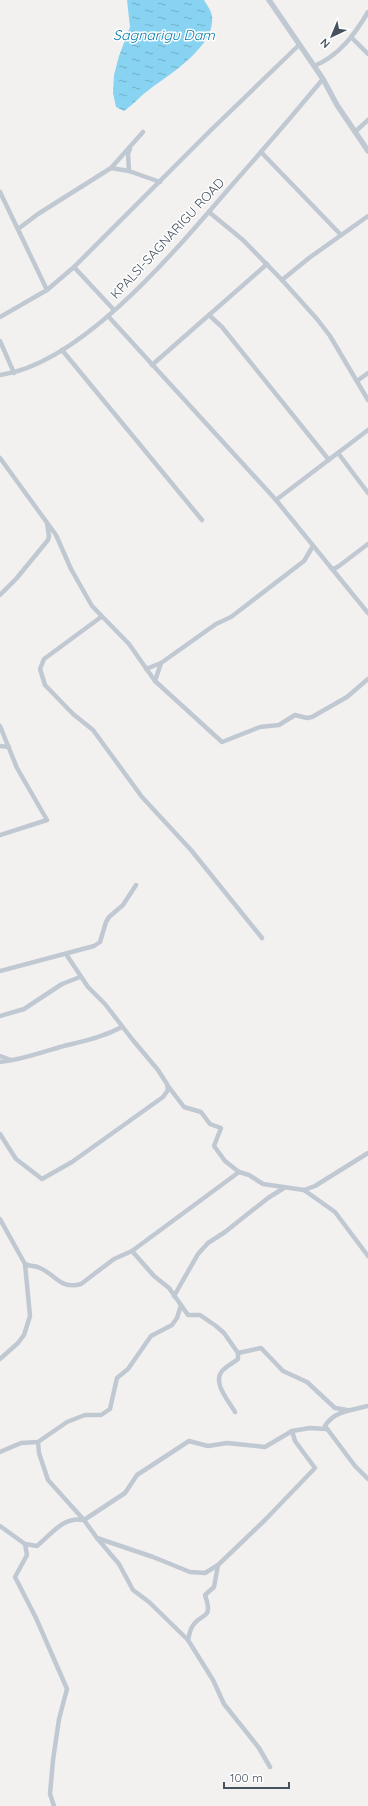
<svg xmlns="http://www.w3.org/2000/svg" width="368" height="1806" font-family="Quicksand,sans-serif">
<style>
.water{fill:url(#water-ripples)}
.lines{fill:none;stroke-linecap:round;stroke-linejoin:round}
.minor{stroke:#c0c9d2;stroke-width:4.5}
.tertiary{stroke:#c0c9d2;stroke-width:5.5}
.labels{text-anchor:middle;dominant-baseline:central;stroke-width:3;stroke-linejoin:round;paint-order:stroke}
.street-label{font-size:13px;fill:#47525f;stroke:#fff}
.water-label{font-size:14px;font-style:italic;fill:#067cac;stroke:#fff}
</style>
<defs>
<pattern id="water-ripples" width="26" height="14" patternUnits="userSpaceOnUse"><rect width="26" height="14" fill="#88d3f1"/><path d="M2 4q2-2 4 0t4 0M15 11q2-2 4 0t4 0" fill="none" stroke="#71aec6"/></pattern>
</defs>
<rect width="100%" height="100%" fill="#f3f0f0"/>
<path class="water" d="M127,0H204C207,5 211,10 212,16C216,46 170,74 150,89C140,96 133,105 124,111L116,107L113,93L114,75L119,56L130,27Z"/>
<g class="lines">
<g class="minor">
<path d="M352,38L368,54"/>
<path d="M314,66C339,56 355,34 368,12"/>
<path d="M355,132L368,120"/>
<path d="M130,149L128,154L129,171L160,182"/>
<path d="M261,152L341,235"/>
<path d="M111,168L129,171"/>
<path d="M0,192L47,290"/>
<path d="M209,212L243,240L282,280L317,319L330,336L368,400"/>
<path d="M18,229L38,214L111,168L143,132"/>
<path d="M74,267L114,310"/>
<path d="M282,280L309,258L368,216"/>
<path d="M209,315L222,327L329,460"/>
<path d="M108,316L276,500L368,613"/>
<path d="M0,317L47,290L74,267L210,131L299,45"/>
<path d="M0,341L14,373"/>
<path d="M62,350L202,520"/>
<path d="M152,365L267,264"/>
<path d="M0,375C83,364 179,246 232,185C263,150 293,115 323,79"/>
<path d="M357,381L368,373"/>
<path d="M338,453L368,493"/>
<path d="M0,458L56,535L71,569L92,606L129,644L155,681L222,742L260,727L279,725L295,715L307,718L312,717L347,697L368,679"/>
<path d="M276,500L368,430"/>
<path d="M331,568L334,569L339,566L368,544"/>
<path d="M0,595L16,579L48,540L49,536L47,523"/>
<path d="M101,617L44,659L40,669L45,685L73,714L93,730L142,797L191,850L262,938"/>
<path d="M146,669L161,663L216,624L231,617L304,561L313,546"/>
<path d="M155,681L161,663"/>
<path d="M0,726L17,768L47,820L0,835"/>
<path d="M0,746L9,747"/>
<path d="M0,971L94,946L100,942L106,922L109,917L123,905L136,885"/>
<path d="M0,1016L24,1009L62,984L80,977"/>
<path d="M0,1056L11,1060"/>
<path d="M0,1062C21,1060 40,1053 60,1047C83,1041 101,1038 122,1027"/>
<path d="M168,1086L184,1107L201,1112L210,1124L221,1128L214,1146L225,1161L239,1172"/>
<path d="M0,1134L16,1159L42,1179L72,1162L163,1097L168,1090L167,1084L158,1070L132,1039L105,1004L88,987L66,954"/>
<path d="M304,1190L335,1212L368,1256"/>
<path d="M0,1219L25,1264L30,1316L24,1335L18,1343L0,1359"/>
<path d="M132,1251L154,1276L169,1288L188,1315H200L216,1326L224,1333L238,1353V1359C233,1363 227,1366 223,1370C211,1382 229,1401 235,1412"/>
<path d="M25,1264C30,1267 35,1265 40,1268C56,1275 61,1290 81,1284L114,1259L132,1251L239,1172L249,1175L263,1184L304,1190L315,1186L368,1153"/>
<path d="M174,1296L198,1254L208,1243L225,1232L268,1198L284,1188"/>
<path d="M238,1353L261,1348L283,1371L307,1382L335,1408L347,1410"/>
<path d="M368,1406C352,1410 334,1411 325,1426L355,1466L368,1479"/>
<path d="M38,1442L39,1453L48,1480L84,1520L125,1493L137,1475L189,1441L208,1446L227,1443L265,1447L292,1431L310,1428L326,1429"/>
<path d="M0,1452L21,1443L38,1442L67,1422L85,1415H101L110,1409L117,1378L128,1369L151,1336L172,1325L177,1318L181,1305"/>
<path d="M0,1526L25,1544L37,1546C53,1533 63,1516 84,1520L97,1538L119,1564L133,1590L149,1602L188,1640L213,1680L224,1704L259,1748L270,1767"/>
<path d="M97,1538L153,1557L190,1572L205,1573L218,1565L265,1520L315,1468L295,1441L292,1431"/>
<path d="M25,1544L27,1555L15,1577L36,1618L67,1689L59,1719L53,1760L50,1794L54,1806"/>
<path d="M188,1640C189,1636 190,1630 192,1627C201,1611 214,1622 205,1595L214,1587L218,1565"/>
</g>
<path class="tertiary" d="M269,0L323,79L337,105L368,151"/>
</g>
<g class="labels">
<g class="street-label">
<text transform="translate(167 238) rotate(-47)">KPALSI-SAGNARIGU ROAD</text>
</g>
<g class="water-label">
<text x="164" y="35">Sagnarigu Dam</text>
</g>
</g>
<g transform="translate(332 36) rotate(224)" stroke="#ffffff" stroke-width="3" paint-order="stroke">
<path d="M0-3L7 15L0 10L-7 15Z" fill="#47525f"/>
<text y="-6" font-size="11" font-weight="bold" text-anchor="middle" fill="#47525f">N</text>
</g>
<path d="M224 1782v6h65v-6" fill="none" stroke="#47525f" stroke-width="2"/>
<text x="230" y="1782" font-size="12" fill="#47525f" stroke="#ffffff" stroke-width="3" paint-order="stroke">100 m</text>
</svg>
